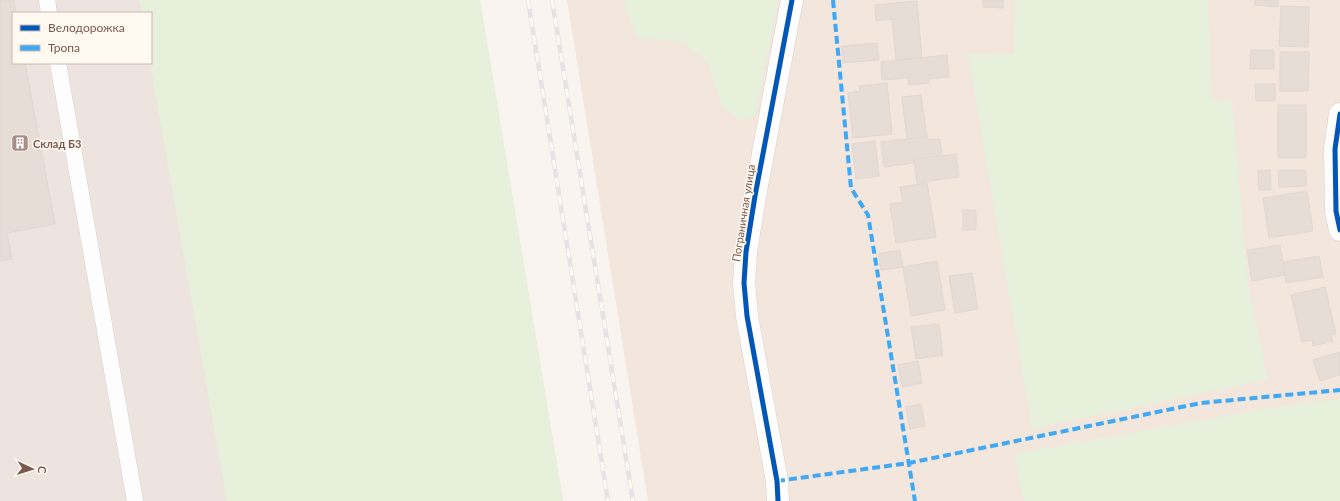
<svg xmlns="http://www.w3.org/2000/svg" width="1340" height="501" font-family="Lato,sans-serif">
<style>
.residential{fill:#f2e6dd}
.industrial{fill:#ede4df;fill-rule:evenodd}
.green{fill:#e7f0da}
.building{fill:#e6ddd6;stroke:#e2d7d1}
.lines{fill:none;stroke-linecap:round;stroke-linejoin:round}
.lane-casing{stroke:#d8d1cd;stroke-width:17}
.street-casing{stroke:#d8d1cd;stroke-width:23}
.lane{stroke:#fefdfd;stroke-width:16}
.street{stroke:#fefdfd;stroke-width:22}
.rail-casing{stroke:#e5e3e6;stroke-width:4.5}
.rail{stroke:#fff9f2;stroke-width:3;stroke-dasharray:9;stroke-linecap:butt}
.quiet{stroke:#3fa9f5;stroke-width:4;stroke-dasharray:8 4;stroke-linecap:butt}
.cycleway-casing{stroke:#fff9f2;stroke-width:8}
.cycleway{stroke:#0057b8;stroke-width:5}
.labels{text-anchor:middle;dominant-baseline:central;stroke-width:3;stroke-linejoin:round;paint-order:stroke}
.poi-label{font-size:11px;font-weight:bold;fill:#79594d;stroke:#fff9f2;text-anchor:start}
.street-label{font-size:11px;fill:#79594d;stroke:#fff9f2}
</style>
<rect width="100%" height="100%" fill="#f9f4ef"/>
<path class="residential" d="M567,0H1340V501H648Z"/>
<path class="industrial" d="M0,0H480L563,501H0ZM13,13H151V63H13Z"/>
<g class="green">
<path d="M139,0H480L563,501H227L150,63L151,13H142Z"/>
<path d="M628,0H778L756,116L741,121L722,106L707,61L680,41L637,38L624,4Z"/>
<path d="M1015,0H1208L1212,102L1232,100L1248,285L1268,379L1032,429L968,55L1014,54Z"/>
<path d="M1340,399V501H1024L1014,454L1265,409Z"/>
</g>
<g class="building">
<path d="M0,0H14L16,13H13V63H25L55,224L7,233L12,259L0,261Z"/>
<path d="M983,0H1003V8L983,7Z"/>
<path d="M1255,0H1278V7L1254,5Z"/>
<path d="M917,1L922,58L896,60L892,19L876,21L875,5Z"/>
<path d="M1281,6L1309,7L1308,47L1279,46Z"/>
<path d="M877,43L879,60L843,63L841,46Z"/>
<path d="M1251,50H1274V69H1250Z"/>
<path d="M1280,52H1309L1308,91H1280Z"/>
<path d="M947,55L949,77L929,79V83L909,85L908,78L882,80L881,62Z"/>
<path d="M887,83L892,134L853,138L848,93L860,91L859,86Z"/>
<path d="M1255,84H1275V101H1256Z"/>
<path d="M921,95L927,137L907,139L902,97Z"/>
<rect x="1278" y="105" width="28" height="53"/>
<path d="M927,137V140L940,139L942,156L914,159V163L884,167L881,142Z"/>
<path d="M875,141L879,176L856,179L852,144Z"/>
<path d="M956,154L959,177L917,183L914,159Z"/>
<path d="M1270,170L1271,190H1259L1258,171Z"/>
<path d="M1278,170H1306V186L1279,187Z"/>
<path d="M927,183L936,237L896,243L890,204L903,202L900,187Z"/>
<path d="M1307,191L1313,231L1269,238L1263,198Z"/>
<rect x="963" y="210" width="13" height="20"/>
<path d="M1280,245L1285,275L1252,281L1247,250Z"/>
<path d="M900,250L903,267L881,270L878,254Z"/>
<path d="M1319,256L1323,277L1286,283L1283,262Z"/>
<path d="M937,261L945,310L911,316L903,267Z"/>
<path d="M972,273L978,309L955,313L949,276Z"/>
<path d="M1325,287L1336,334L1331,335L1333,341L1313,346L1312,340L1302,342L1291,295Z"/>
<path d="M939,324L943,355L916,359L911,327Z"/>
<path d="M1340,352V375L1320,381L1313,360Z"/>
<path d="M918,361L922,383L902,387L898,365Z"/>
<path d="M921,404L925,426L910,429L906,407Z"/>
</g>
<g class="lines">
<defs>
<g id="lane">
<path d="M47,0L49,13"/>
<path d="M58,63L135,501"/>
</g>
<g id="street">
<path d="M1340,114L1335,149L1336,211L1340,230"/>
<path d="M778,501L777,481L747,316L744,283L746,252L755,196L792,0"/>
</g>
</defs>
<use href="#lane" class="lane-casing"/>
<use href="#street" class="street-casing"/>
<use href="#lane" class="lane"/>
<use href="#street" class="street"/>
<defs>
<g id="rail">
<path d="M528,0L608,501"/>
<path d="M552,0L633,501"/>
</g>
</defs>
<use href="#rail" class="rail-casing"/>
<use href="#rail" class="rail"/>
<g class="quiet">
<path d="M833,0L851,188L868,215L915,501"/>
<path d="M777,481L909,463L1201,403L1340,390"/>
</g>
<defs>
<g id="cycleway">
<path d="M1340,114L1335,149L1336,211L1340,230"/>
<path d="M778,501L777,481L747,316L744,283L746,252L755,196L792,0"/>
</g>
</defs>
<use href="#cycleway" class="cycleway-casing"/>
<use href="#cycleway" class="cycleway"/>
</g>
<defs>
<symbol id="building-square" viewBox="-11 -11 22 22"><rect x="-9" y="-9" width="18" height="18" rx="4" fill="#a68f86" stroke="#fff9f2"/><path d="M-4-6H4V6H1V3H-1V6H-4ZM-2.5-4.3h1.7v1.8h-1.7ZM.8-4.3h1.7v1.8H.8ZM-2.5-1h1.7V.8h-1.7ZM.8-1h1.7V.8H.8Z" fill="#fff"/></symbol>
</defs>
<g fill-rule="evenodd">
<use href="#building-square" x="10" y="133" width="20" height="20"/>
</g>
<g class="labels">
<g class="poi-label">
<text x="33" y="143">Склад Б3</text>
</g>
<g class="street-label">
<text transform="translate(743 213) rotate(-81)">Пограничная улица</text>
</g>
</g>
<rect x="12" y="12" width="140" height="52" fill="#fff9f2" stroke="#c9b9b0"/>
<rect x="20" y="25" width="20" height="6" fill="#0057b8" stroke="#c9b9b0"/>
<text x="48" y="32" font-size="12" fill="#79594d">Велодорожка</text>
<rect x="20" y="45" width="20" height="6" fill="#3fa9f5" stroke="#c9b9b0"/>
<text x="48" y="52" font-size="12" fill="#79594d">Тропа</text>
<g transform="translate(32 469) rotate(94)" stroke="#fff9f2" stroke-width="3" paint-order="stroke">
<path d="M0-3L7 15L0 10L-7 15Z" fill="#79594d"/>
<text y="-6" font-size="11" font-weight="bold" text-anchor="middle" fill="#79594d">С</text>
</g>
</svg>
